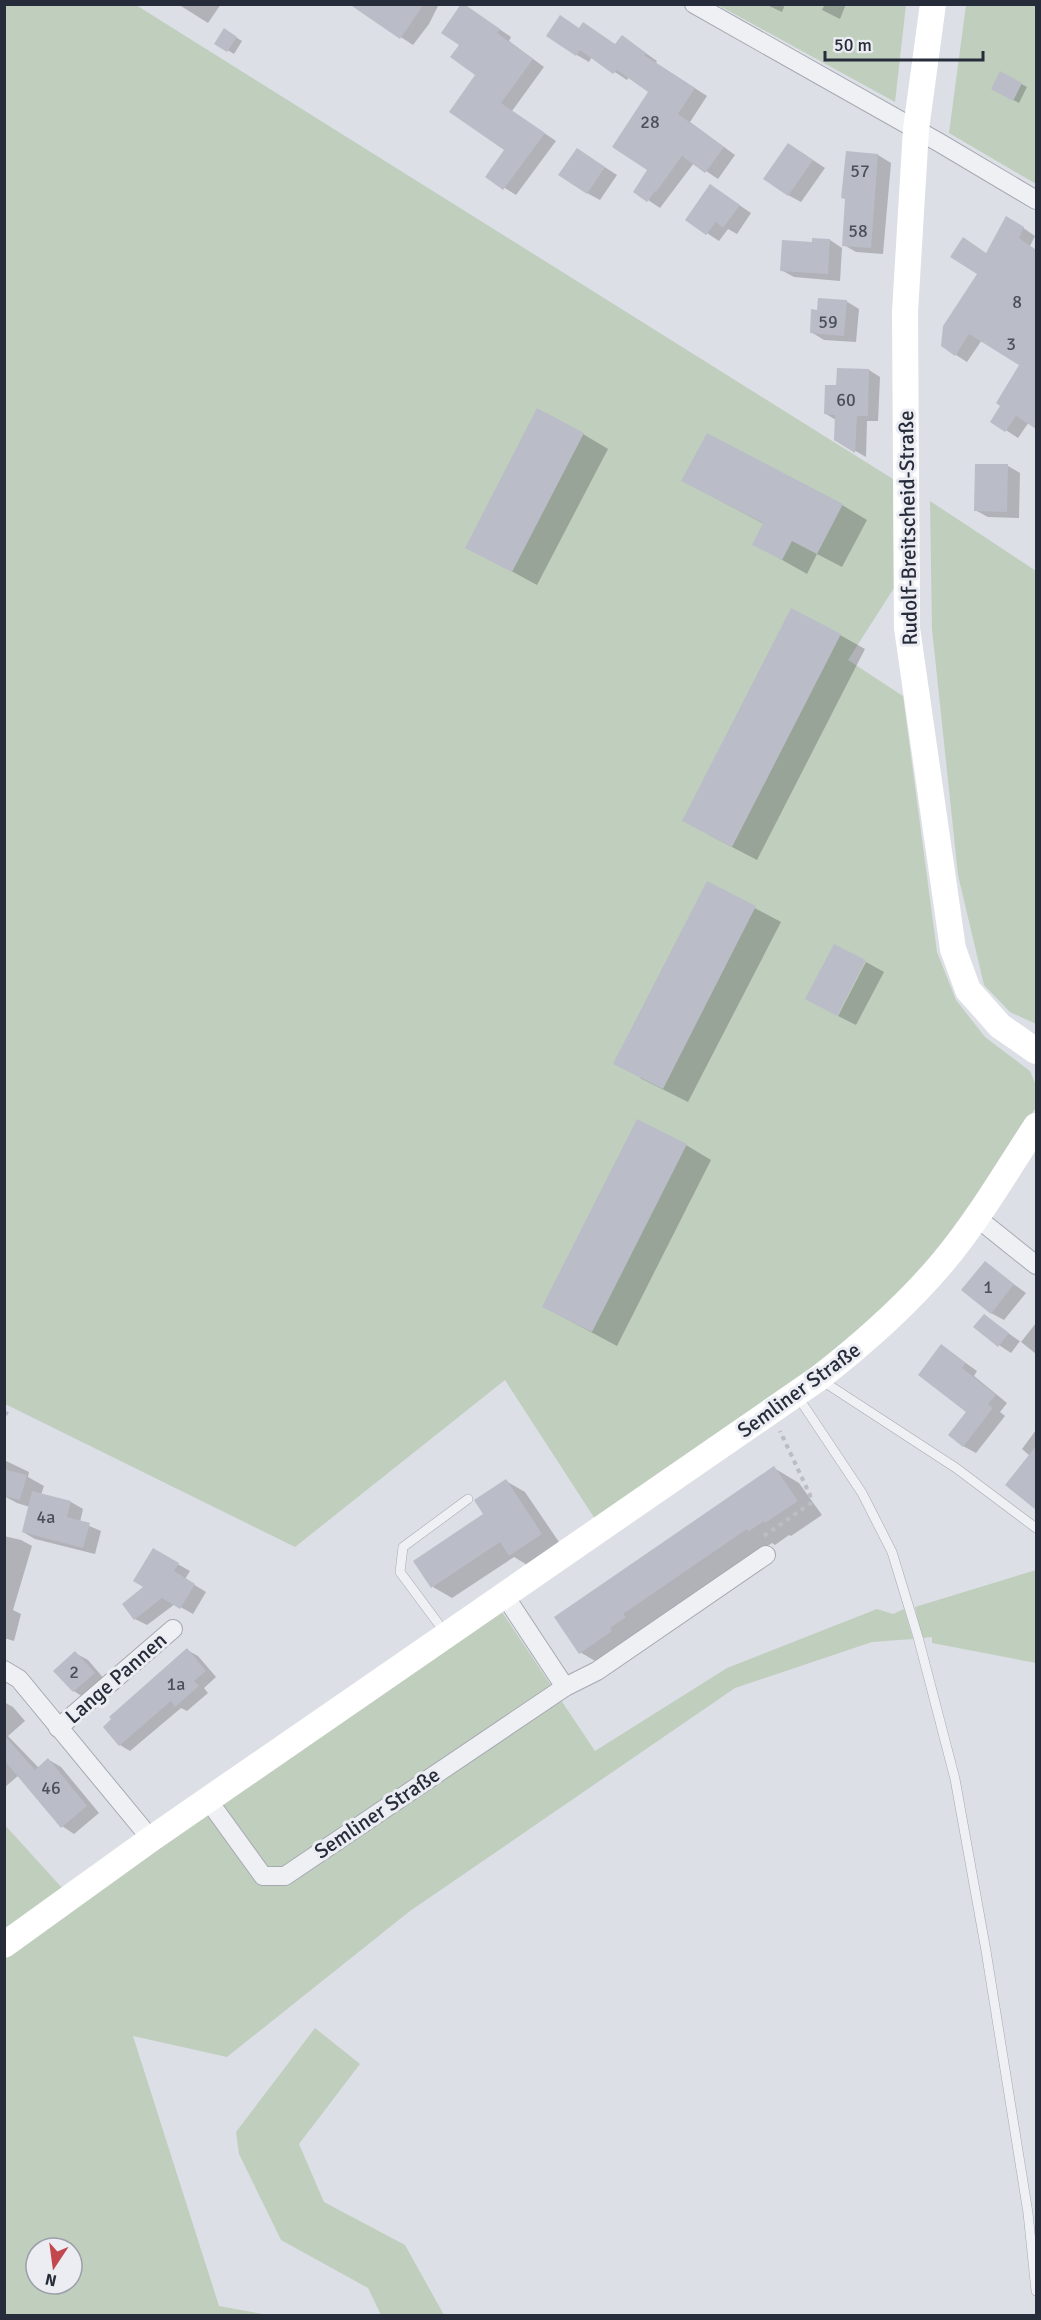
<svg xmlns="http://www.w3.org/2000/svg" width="1041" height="2320" font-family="Signika,sans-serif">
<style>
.green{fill:#c0cebe;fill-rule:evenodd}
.shadow{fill:#0003}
.building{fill:#babdc7}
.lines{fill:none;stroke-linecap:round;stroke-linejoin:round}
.lane-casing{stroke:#a6a9b2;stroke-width:10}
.street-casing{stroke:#a6a9b2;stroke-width:20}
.path{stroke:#babdc4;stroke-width:4;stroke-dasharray:4.5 4.5;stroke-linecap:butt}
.lane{stroke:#eef0f4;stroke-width:9}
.street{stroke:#eef0f4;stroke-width:18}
.secondary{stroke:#fff;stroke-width:26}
.labels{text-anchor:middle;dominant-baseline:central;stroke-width:6;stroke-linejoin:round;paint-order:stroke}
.number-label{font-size:18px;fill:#4c505d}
.street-label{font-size:21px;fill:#272c3a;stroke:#ebedf3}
</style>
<rect width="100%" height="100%" fill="#dcdfe5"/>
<g class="green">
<path d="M4,5H136L893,479L894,588L848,660L903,696L937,952L956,1000L985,1037L1030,1071L1036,1085V1107L963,1218L897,1296L860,1332L781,1393L595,1519L505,1380L295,1547L5,1404Z"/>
<path d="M718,5H906L895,102Z"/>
<path d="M966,5H1036V184L949,133Z"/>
<path d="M930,501L1036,571V1024L1010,1012L984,985L958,875L932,629Z"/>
<path d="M1036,1570V1663L932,1643V1637L922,1638L915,1607Z"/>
<path d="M500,1609L595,1751L727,1668L877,1609L893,1614L904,1609L913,1639L872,1642L735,1688L410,1911L227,2057L133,2036L219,2306L268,2315H5L4,1958L119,1874ZM36,2248H72V2284H36Z"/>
<path d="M4,1824L63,1889L4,1934Z"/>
<path d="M315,2028L360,2064L299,2144L324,2202L405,2245L444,2315H381L368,2288L281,2240L239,2154L236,2132Z"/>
</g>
<g class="shadow">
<path d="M183,4H221L208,23L181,6Z"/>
<path d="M350,4H439L429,24L413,45Z"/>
<path d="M765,4H785L782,12Z"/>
<path d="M825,4H846L840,19L822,10Z"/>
<path d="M474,12L511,37L509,41L544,67L512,111L556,141L516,195L487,177L506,150L477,74Z"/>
<path d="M580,29L617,45L623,37L657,61L656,63L707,96L690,122L735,155L718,179L694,163L660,208L648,200L650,92L629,77L627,80L592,57L589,62L577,55Z"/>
<path d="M224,30L242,41L234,54L216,43Z"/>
<path d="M1001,73L1027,87L1019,103L993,89Z"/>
<path d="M801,152L825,168L801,202L788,195Z"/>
<path d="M847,152L878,155L891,163L883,254L856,252L844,245Z"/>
<path d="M589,157L617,175L600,200L587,193Z"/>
<path d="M711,186L751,213L737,234L728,229L719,241L687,220Z"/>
<path d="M1019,225L1035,236L1030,246L1036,250V294L1034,297L1036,298V427L1029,422L1018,438L992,421L1003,406L1021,365L982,340L967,362L956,355L979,274L987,254Z"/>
<path d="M830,240L842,248L840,281L794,277L781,270L813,244Z"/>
<path d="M846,301L859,309L856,342L824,340L811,332L818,311Z"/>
<path d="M869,370L880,377L878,421H867L866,457L835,439L836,420L826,414L838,387Z"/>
<path d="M583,434L608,449L537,585L467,547Z"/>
<path d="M1008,466L1020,473L1019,518L988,517L975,510Z"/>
<path d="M683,481L842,505L867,520L842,567L817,554L807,574L754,544L764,524Z"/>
<path d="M840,635L865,649L757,860L709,835Z"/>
<path d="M708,883L781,922L688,1102L640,1078Z"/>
<path d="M866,962L884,972L856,1025L838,1016Z"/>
<path d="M686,1145L711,1160L617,1346L544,1307Z"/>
<path d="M985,1263L1026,1293L1004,1320L991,1313Z"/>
<path d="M984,1316L1021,1342L1036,1323V1354L1020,1341L1011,1353L999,1345Z"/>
<path d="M942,1346L977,1371L974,1376L1007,1403L1000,1412L1005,1416L976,1453L963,1446L968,1412Z"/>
<path d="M1036,1430V1508L1007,1484L1030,1456L1022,1449Z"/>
<path d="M4,1460L29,1472L28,1477L44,1486L41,1495L71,1502L83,1509L80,1522L101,1531L95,1554L35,1539L23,1532L30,1507L17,1503L4,1496Z"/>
<path d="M774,1468L799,1483L822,1515L791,1536L789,1535L775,1545L772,1543L648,1628L605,1667L580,1652Z"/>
<path d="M506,1481L525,1492L561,1545L529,1566L514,1557L452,1598L433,1587L485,1515Z"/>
<path d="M4,1536L21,1540L32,1546L13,1610L21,1614L14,1641L4,1638Z"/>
<path d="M153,1550L190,1571L185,1579L206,1592L193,1614L175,1604L147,1625L135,1619L146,1587Z"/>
<path d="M187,1650L198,1656L216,1677L204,1688L208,1693L187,1711L181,1708L130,1751L120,1745Z"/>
<path d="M75,1653L88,1660L106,1681L86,1699L74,1691Z"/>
<path d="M4,1702L13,1707L25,1721L8,1736L39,1768L49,1760L61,1767L99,1813L74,1834L62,1826L19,1775L4,1788Z"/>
</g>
<g class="building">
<path d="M349,4H424L400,39Z"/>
<path d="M461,4H464L500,29L497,33L533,59L501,103L545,133L503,190L485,177L504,150L449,112L475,75L450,57L459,45L441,33Z"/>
<path d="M560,15L579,28L583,22L615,44L622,35L646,53L644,55L695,88L678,114L724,147L705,173L682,156L656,192L655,191L647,202L633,192L647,170L612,147L648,92L617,70L613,74L580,50L576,56L546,36Z"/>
<path d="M224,28L237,37L227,52L214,44Z"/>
<path d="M1000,71L1022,83L1013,101L991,89Z"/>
<path d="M788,143L813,160L788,196L763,179Z"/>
<path d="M577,148L605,167L587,194L558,175Z"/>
<path d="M846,151L878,154L871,248L842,246L845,199L841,198Z"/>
<path d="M710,184L740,205L723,228L716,222L706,235L685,220Z"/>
<path d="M1006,216L1024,227L1019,238L1036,250V429L1016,416L1005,432L990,422L1000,406L996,403L1019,365L969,334L955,356L941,346L943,326L977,274L950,257L963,237L986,253Z"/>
<path d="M812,238L830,239L828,274L780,271L782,240L812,242Z"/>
<path d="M818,298L847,300L844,336L810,333L811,309L817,310Z"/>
<path d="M837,368L869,369L868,416H857L855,453L834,440L835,415L824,414L825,385H836Z"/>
<path d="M537,408L584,433L512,572L465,548Z"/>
<path d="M707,433L843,504L817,554L792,541L782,560L752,545L763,523L681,481Z"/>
<path d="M975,464H1008L1007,512L974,511Z"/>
<path d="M791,608L841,634L732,847L682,821Z"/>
<path d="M707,881L756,906L663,1089L613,1064Z"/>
<path d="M834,944L866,960L837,1016L805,999Z"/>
<path d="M637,1119L687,1144L592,1332L542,1307Z"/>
<path d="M985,1261L1014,1284L991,1314L961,1290Z"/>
<path d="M984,1314L1009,1333L998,1347L973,1327Z"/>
<path d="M941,1344L966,1363L962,1368L996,1395L988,1404L993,1408L963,1447L948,1435L966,1412L918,1375Z"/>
<path d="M1036,1446V1510L1005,1485Z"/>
<path d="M774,1466L798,1501L765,1523L764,1521L748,1532L747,1529L623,1614L626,1617L610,1628L612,1631L579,1654L554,1617Z"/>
<path d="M4,1469L27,1475L20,1500L4,1496Z"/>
<path d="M506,1479L542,1534L509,1556L500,1542L431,1588L413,1561L483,1514L474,1500Z"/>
<path d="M32,1491L71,1501L67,1517L90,1523L83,1548L22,1532Z"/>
<path d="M153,1548L179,1563L174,1571L195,1584L180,1609L162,1598L134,1620L122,1604L143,1587L133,1581Z"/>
<path d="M187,1648L206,1671L194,1681L199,1686L175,1707L171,1701L119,1746L103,1727L111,1719L109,1717Z"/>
<path d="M75,1651L95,1673L73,1692L53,1671Z"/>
<path d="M4,1735L35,1770L48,1758L87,1806L61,1828L4,1760Z"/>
</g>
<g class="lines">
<defs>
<g id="lane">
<path d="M821,1380L956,1468L1036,1528"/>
<path d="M796,1394L862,1493L892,1552L918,1637L955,1779L986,1951L1028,2213L1036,2291"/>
<path d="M446,1634L400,1572L403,1547L468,1499"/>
</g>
<g id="street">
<path d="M694,4L940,143L1036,200"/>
<path d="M976,1217L1036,1265"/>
<path d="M505,1596L565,1687"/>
<path d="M4,1670L19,1679L151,1839"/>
<path d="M58,1728L173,1629"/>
<path d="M208,1800L263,1876H285L565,1687L597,1671L766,1555"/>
</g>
</defs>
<use href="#lane" class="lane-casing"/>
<use href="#street" class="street-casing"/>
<g class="path">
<path d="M4,1412L10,1415"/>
<path d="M764,1536L811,1503L810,1495L780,1431"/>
</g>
<use href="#lane" class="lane"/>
<use href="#street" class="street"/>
<g class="secondary">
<path d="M933,4L916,129L905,312L907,628L953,949L968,990L1000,1026L1036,1051"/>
<path d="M4,1945L151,1839L819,1378C864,1343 906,1306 943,1262C978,1220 1006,1172 1036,1126"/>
</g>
</g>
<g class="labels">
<g class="number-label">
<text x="650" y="122">28</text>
<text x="860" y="171">57</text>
<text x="858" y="231">58</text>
<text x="1017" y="302">8</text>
<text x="828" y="322">59</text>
<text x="1011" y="344">3</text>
<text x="846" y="400">60</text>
<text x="988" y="1287">1</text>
<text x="46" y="1517">4a</text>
<text x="74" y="1672">2</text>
<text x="176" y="1684">1a</text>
<text x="51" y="1788">46</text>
</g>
<g class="street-label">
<text transform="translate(908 528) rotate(-91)">Rudolf-Breitscheid-Straße</text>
<text transform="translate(799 1390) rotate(-36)">Semliner Straße</text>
<text transform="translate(116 1678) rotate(-41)">Lange Pannen</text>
<text transform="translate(377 1813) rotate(-34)">Semliner Straße</text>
</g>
</g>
<rect width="1041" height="2320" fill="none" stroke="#272c3a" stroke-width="12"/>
<g transform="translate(54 2266) rotate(193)"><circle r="28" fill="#ebedf3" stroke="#9da0a9" stroke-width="1.5"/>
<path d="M0-4.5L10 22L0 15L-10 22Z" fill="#c3484e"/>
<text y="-9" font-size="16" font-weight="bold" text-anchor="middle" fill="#272c3a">N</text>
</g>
<path d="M825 51v9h158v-9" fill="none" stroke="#272c3a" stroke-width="3"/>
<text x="834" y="51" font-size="18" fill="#272c3a" stroke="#ebedf3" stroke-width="4.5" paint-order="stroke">50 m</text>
</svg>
